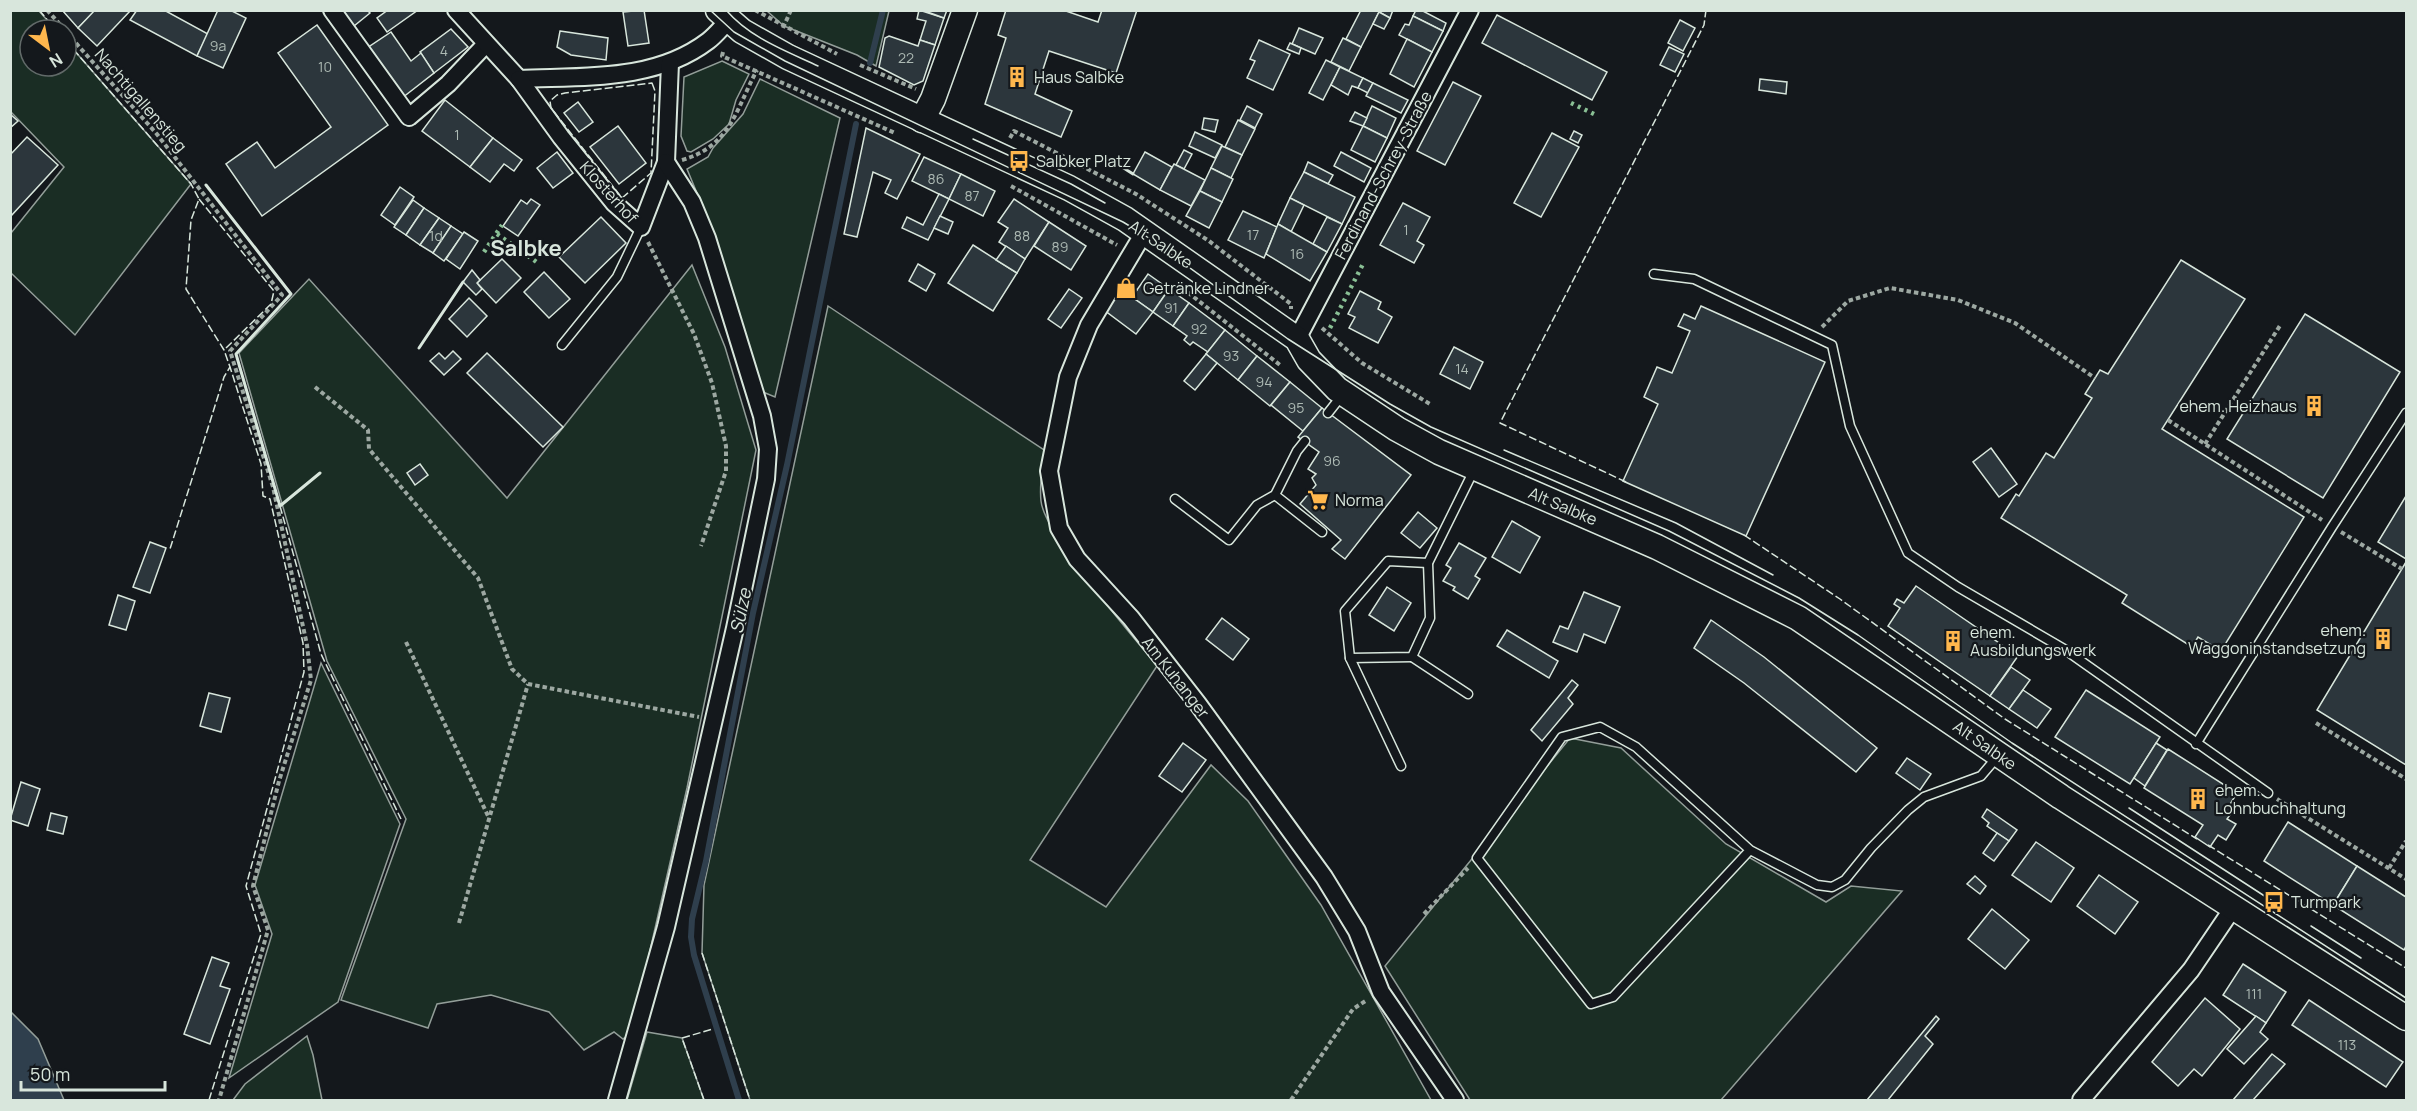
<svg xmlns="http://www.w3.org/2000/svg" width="2417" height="1111" font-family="Manrope,sans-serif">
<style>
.green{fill:#1a2d24;stroke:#939e99;stroke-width:1.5}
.water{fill:#2f3f4d;stroke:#939e99;stroke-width:1.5}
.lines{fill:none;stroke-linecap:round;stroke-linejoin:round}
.stream{stroke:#2f3f4d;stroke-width:6}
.building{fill:#2c363c;stroke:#d8e6dc;stroke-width:1.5}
.lane-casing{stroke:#d8e6dc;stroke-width:11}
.street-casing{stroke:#d8e6dc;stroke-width:20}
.secondary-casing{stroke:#d8e6dc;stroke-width:27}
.path{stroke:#9da8a2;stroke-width:4;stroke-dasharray:4.5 3;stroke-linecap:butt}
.lane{stroke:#14181c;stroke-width:8}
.street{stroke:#14181c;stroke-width:16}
.secondary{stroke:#14181c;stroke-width:24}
.tram{stroke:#d8e6dc;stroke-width:1.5}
.hedge{stroke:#8ac095;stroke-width:4.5;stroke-dasharray:3 4.5;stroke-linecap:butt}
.fence{stroke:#d8e6dc;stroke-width:1.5;stroke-dasharray:8 3;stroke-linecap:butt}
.wall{stroke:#d8e6dc;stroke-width:3}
.labels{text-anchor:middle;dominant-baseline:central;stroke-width:4.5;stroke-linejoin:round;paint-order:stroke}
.number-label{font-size:14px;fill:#adbab4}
.poi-label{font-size:16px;fill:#d8e6dc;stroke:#14181c;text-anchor:start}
.street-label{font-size:16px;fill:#d8e6dc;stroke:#14181c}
.water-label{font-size:18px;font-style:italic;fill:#d8e6dc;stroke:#14181c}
.district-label{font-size:22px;font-weight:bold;fill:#d8e6dc;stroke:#14181c}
</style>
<rect width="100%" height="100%" fill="#14181c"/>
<g class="green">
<path d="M10,11H39L56,30H30V66H66V41L191,184L75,335L11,273V233L64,167L11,112Z"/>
<path d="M767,11H889L876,66L857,55L784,26Z"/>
<path d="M722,61L749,74L736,100L729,124L713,139L691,152L687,151L681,136L684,77Z"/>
<path d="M760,79L840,118L775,397L758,390L706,215L687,169L708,157L713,148L743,114Z"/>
<path d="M692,265L725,347L756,450L687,788L631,1034L623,1039L614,1032L584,1050L549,1012L491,995L437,1004L428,1028L341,1000L406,819L327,661L239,353L309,279L507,498Z"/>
<path d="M828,306L1044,450C1043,466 1039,484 1041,501C1044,534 1133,636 1157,666L1030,860L1106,907L1211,765L1248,801L1321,905L1431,1100H750L702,953L704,885Z"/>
<path d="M321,663L400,824L338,1002L229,1078L272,934L255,885Z"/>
<path d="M1570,738L1621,748L1726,844L1826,902L1851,886L1902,891L1721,1100H1470L1385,966Z"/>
<path d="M647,1032L682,1038L704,1100H627Z"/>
<path d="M307,1036L313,1055L322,1100H233L245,1084Z"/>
</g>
<path class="water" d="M11,1012L38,1039L64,1100H11Z"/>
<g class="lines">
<g class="stream">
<path d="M870,63L883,10"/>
<path d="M739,1100L694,955L691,937L692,919L706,861L753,613L787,465L856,124"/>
</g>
</g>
<g class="building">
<path d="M62,10H92L94,12L78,28Z"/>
<path d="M95,10H131L97,46L78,28Z"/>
<path d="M137,10H164L208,34L197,56L130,20Z"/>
<path d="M218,10H230L246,18L223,68L197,56Z"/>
<path d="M344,10H367L370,13L354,26L342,12Z"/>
<path d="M388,10H418L387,32L377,18Z"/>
<path d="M644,10L649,43L628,46L623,12Z"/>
<path d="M919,10L944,18L935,45L920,40L926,21L917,19Z"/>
<path d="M922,10H947L944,18Z"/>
<path d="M1006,10H1063L1098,22L1102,10H1137L1116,73L1049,51L1035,94L1072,111L1061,137L985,104L1006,38L998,35Z"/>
<path d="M1361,10H1380L1361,47L1346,39Z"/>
<path d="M1380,10H1393L1390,18L1379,12Z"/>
<path d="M1416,10H1421L1446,23L1443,31L1413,16Z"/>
<path d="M1379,12L1390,18L1384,29L1373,24Z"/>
<path d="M1497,15L1607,72L1592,100L1482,43Z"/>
<path d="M1413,16L1443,31L1432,52L1399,35L1405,24L1409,25Z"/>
<path d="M1680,20L1695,28L1683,51L1668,43Z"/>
<path d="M317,25L388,125L262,216L226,164L257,142L275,168L331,127L278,53Z"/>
<path d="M1299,28L1323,38L1315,54L1292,44Z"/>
<path d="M451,29L468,47L434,73L420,52Z"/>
<path d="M560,31L608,38L606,60L571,55L557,47Z"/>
<path d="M391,32L411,61L421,53L434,73L402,98L367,48Z"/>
<path d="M889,36L918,46L920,40L935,45L923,81L914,85L879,67L885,38Z"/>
<path d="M1343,38L1361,47L1349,71L1331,62Z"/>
<path d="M1407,39L1432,52L1414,87L1390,74Z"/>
<path d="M1259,40L1290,54L1273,90L1247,78L1255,61L1250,59Z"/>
<path d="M1290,43L1301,48L1299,54L1287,49Z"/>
<path d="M1669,47L1684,54L1675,72L1660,65Z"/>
<path d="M1326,60L1340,67L1323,100L1309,93Z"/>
<path d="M1340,67L1363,78L1358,88L1352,86L1348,95L1331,85Z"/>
<path d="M1363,78L1373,83L1368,93L1358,88Z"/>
<path d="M1760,79L1787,82L1786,94L1759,90Z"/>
<path d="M1453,82L1481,96L1445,165L1417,151Z"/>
<path d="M1373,83L1408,100L1401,113L1366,96Z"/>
<path d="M445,100L493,138L470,167L422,131Z"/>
<path d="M578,102L593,122L579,132L564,113Z"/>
<path d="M1247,106L1262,114L1255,128L1240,120Z"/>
<path d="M1372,106L1396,118L1387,138L1363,126Z"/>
<path d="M1355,112L1367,118L1363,126L1350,121Z"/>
<path d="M10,114L18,121L10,128Z"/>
<path d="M1204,118L1218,120L1215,132L1202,129Z"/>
<path d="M1238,120L1255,129L1242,155L1225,147Z"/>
<path d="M618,126L646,163L619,184L590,147Z"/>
<path d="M1363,126L1387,138L1375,162L1351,150Z"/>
<path d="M866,128L920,154L897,199L885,193L891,180L873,172L857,237L844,234Z"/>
<path d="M1574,131L1582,135L1578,143L1570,139Z"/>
<path d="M1195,132L1222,145L1215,158L1189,146Z"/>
<path d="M1552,133L1579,147L1541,217L1514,203Z"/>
<path d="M27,137L58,165L10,217V155Z"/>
<path d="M493,138L522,160L514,171L504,164L490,182L470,167Z"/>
<path d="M1222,146L1242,155L1231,178L1211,168Z"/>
<path d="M1184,150L1192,154L1184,169L1176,165Z"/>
<path d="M557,152L573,173L553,188L537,168Z"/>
<path d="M1145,152L1172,167L1160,190L1133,174Z"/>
<path d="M1341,152L1371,168L1364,182L1334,166Z"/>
<path d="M924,157L961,174L949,199L912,181Z"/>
<path d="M1308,162L1333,175L1328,184L1304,172Z"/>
<path d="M1174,164L1205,180L1191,206L1160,190Z"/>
<path d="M1211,168L1233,179L1222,202L1200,191Z"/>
<path d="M1304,172L1355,197L1342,224L1290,198Z"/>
<path d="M961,174L995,191L983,216L949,199Z"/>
<path d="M400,187L414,197L395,225L381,215Z"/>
<path d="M1200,191L1222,202L1209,228L1186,216Z"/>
<path d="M939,194L949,199L928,240L902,228L907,217L923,225Z"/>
<path d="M1290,198L1304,205L1291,232L1278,224Z"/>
<path d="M531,199L540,205L518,236L503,226L521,200L527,204Z"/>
<path d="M1014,199L1049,222L1025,259L999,242L1008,228L998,222Z"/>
<path d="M413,200L424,208L406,235L394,227Z"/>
<path d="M1403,203L1430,217L1417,241L1424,245L1414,263L1380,245Z"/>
<path d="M424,208L439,218L420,245L406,235Z"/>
<path d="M1243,211L1277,227L1264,258L1228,240Z"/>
<path d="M940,216L953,222L948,234L934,228Z"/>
<path d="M601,217L626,243L585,283L559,257Z"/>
<path d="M1327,217L1342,224L1327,252L1313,244Z"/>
<path d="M439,218L451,226L433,253L420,245Z"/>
<path d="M1049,222L1086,246L1071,270L1034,246Z"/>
<path d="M1278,224L1327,252L1310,281L1266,254Z"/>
<path d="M451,226L463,234L444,261L433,253Z"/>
<path d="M464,232L478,241L460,269L446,259Z"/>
<path d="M973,245L1017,273L993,311L948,283Z"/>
<path d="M1006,246L1025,259L1017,273L996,260Z"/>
<path d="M502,259L521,278L496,303L477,283Z"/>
<path d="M2181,260L2245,299L2162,429L2304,517L2221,651L2198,637L2192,647L2122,603L2127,595L2001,518L2016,494L2019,496L2046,453L2054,458L2092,398L2085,394L2100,370L2108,374Z"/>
<path d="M918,264L935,274L926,291L909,281Z"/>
<path d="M472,270L480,280L477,283L482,289L476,295L463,282Z"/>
<path d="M544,272L570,299L549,318L524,292Z"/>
<path d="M1148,274L1169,289L1153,312L1132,297Z"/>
<path d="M1124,280L1137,290L1132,297L1153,312L1136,334L1104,310Z"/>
<path d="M1069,289L1082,298L1061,328L1048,319Z"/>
<path d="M1169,289L1189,303L1173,326L1153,312Z"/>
<path d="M1360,291L1381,302L1378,309L1392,317L1378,343L1349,328L1355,317L1348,314Z"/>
<path d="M469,298L487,316L467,337L449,319Z"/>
<path d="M1189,303L1225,330L1208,352L1193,342L1190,345L1184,340L1187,336L1173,326Z"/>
<path d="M1701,306L1825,362L1746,536L1623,481L1658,404L1644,397L1657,367L1672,373L1690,331L1678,326L1684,314L1695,319Z"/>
<path d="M2305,314L2400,372L2323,498L2227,439Z"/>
<path d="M1225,330L1257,356L1238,380L1206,354Z"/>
<path d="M1454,347L1483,362L1470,389L1440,374Z"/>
<path d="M453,351L461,359L444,375L430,361L439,353L445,359Z"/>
<path d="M487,353L563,427L543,447L467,373Z"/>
<path d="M1206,354L1217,363L1195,390L1184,381Z"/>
<path d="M1257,356L1290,382L1270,406L1238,380Z"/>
<path d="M1290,382L1322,408L1303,431L1271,405Z"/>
<path d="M1322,408L1411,475L1345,559L1332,549L1341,540L1300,504L1316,485L1312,478L1316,474L1308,469L1319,452L1298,437Z"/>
<path d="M1991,448L2017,484L1999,497L1973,462Z"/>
<path d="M420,464L428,475L415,485L407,473Z"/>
<path d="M2406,496V559L2378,542Z"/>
<path d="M1418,512L1437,528L1420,548L1401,533Z"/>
<path d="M1512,521L1540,537L1520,573L1492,557Z"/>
<path d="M150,542L166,548L150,593L133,587Z"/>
<path d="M1459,543L1486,558L1475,576L1480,579L1468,599L1453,590L1455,587L1443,581L1451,568L1446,565Z"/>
<path d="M2406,562V765L2317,710Z"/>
<path d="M1916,586L2018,656L1990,696L1888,626L1900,608L1894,604L1897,599L1904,603Z"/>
<path d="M1387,587L1411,603L1394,631L1369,615Z"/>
<path d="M1584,592L1620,607L1605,643L1584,634L1577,652L1553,642L1560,626L1568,629Z"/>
<path d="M118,595L135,601L126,630L109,625Z"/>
<path d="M1222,618L1249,639L1233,660L1206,639Z"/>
<path d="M1711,620L1764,657L1877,748L1856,772L1744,683L1694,648Z"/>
<path d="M1507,630L1558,661L1549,678L1497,646Z"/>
<path d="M2011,667L2030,680L2009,709L1990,696Z"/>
<path d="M1572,680L1578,685L1568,698L1573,704L1542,741L1531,730Z"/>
<path d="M2023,690L2051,709L2037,728L2009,709Z"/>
<path d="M2086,690L2160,737L2130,784L2055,737Z"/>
<path d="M209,693L230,698L221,732L200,726Z"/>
<path d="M1183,743L1206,760L1182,792L1159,776Z"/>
<path d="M2156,743L2167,750L2145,786L2134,778Z"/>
<path d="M2168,749L2237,793L2229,806L2234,809L2227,819L2236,824L2226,840L2218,835L2210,847L2195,837L2203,825L2144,788Z"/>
<path d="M1907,758L1931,774L1920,790L1896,773Z"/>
<path d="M21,782L40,789L28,826L10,820Z"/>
<path d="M1987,809L2017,830L2009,841L1987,826L1989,823L1982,817Z"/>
<path d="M51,813L67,817L63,834L47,830Z"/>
<path d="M2288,822L2357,866L2333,905L2264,861Z"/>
<path d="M1997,833L2009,841L1994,861L1983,853Z"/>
<path d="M2036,842L2074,868L2051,902L2012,875Z"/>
<path d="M2357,866L2406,897V946L2404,950L2333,905Z"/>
<path d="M2099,875L2138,902L2115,934L2077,906Z"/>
<path d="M1975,876L1986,886L1980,894L1967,884Z"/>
<path d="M1992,909L2029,940L2005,969L1968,939Z"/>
<path d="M212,957L229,963L220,986L230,989L210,1044L184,1034Z"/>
<path d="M2243,964L2286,992L2266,1023L2223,995Z"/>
<path d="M2205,998L2240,1029L2202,1076L2194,1069L2178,1086L2152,1062Z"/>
<path d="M2309,1000L2403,1062L2386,1087L2292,1025Z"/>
<path d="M1936,1016L1939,1019L1925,1036L1933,1044L1888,1100H1867Z"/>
<path d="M2256,1016L2266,1023L2260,1032L2268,1039L2244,1064L2227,1049Z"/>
<path d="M2272,1054L2285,1064L2253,1100H2233Z"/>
</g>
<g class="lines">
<defs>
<g id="lane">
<path d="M1654,274L1694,279L1832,345L1850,426L1908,553L1958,587L2064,649L2268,793"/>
<path d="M562,345L617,277L641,227"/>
<path d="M1328,413L1343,394"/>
<path d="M1305,441L1297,451L1275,495L1322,532"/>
<path d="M1175,499L1229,540L1257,505L1275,495"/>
<path d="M1412,657L1468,694"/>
<path d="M1350,658L1412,657L1430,618L1428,563L1475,468"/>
<path d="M2196,744L2332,527L2406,413"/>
<path d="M1401,766L1350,658L1345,611L1388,561L1428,563"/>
<path d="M1750,850L1613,997L1591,1004L1477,858L1562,737L1600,727L1636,747L1750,850L1817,885L1832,887L1845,880L1871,848L1908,810L1924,797L1981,776L1998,756"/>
</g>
<g id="street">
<path d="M332,10L409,117L448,84L486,44"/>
<path d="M456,10L519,79C583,76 654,82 708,41C716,35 721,28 728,21"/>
<path d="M519,79L561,137L614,203L641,227L666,162L670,63"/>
<path d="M1145,231L1089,325L1068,377L1049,471L1059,528L1077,559L1131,618L1198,704L1324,877L1357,931L1381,992L1455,1100"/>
<path d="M1297,339L1470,10"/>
<path d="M617,1100L666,927L735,628L766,479L768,449L762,416L707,238L692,202L666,162"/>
<path d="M2081,1100L2191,970L2233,908"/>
</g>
<g id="secondary">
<path d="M718,10L742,31L788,57L1069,188L1125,219L1297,339L1309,360L1337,389L1397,429L1439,452L1657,547L1798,618L2061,797L2406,1018"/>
<path d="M922,120L933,99L965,10"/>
</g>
</defs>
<use href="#lane" class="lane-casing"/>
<use href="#street" class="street-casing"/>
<use href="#secondary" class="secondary-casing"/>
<g class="path">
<path d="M47,10L65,30"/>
<path d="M755,10L837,54"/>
<path d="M783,28L791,10"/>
<path d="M66,32L156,133L282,295L230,351L273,487L307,645L311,680L279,781L253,886L268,930L219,1100"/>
<path d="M723,52L722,56L895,133"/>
<path d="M860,65L916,89"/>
<path d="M1010,138L1014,131L1136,194L1209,241L1291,304V309"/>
<path d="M682,160C731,146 736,109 757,70"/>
<path d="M1011,186L1117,245"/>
<path d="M648,242L694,334L712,383L726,446V471L701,546"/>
<path d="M1176,283L1280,365"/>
<path d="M1822,327L1848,301L1890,288L1958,300L2015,323L2095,378"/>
<path d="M1322,328L1362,363L1430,404"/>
<path d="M315,387L368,430L369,449L478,578L512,669L528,684L699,717"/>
<path d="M2168,420L2322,520"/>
<path d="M2205,444L2281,324"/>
<path d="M2341,532L2402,569"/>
<path d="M406,642L489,818"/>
<path d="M2316,723L2406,779"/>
<path d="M2277,799L2406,879"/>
<path d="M2389,868L2406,841"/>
<path d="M1424,914L1468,868"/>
<path d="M459,923L528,684"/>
<path d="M1291,1100L1353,1009L1367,1000"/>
</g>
<use href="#lane" class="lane"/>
<use href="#street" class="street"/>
<use href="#secondary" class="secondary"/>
<g class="tram">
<path d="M710,10L734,32L785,61L1123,222L1143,234L1288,339L1390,404L1431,427L1669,531L1799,598L1858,635L2012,743L2406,998"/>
<path d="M726,10C750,38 786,51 818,66"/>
<path d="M973,139L1071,184L1105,203"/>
<path d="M1504,450L1676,523L1773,575"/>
<path d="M2129,808L2283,908"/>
<path d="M2311,926L2361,958"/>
</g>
<g class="hedge">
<path d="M1571,103L1598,116"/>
<path d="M497,234L538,263"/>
<path d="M484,252L502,225"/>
<path d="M1330,328L1364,262"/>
</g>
<g class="fence">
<path d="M39,10L56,30"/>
<path d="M66,41L191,184L199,199L191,220L186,289L224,350L230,367L224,377L170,549"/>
<path d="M652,83L655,91L651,173L622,198L551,108L550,101L557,95L565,93Z"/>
<path d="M199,199L274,291L271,304L224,350"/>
<path d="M1626,482L1500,423L1704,25L1706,10"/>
<path d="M280,506L321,654L401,819"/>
<path d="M1744,535L1840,599L2005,719L2197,839"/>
<path d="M2208,845L2406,968"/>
<path d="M702,953L750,1100"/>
<path d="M209,1100L261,934L246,886L304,672L303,643L270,499L263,496L261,464L230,367"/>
<path d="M704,1100L682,1038L713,1029"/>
</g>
<g class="wall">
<path d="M1107,166L1119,165L1133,174"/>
<path d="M206,185L291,294L236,354L280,506L320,473"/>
<path d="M419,348L463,282"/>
</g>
</g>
<defs>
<symbol id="building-bare" viewBox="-9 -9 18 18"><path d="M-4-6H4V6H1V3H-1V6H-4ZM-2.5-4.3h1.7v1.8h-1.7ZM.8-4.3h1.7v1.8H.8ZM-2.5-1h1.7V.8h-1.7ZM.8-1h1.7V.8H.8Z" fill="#ffb74d" stroke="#14181c" stroke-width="2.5" paint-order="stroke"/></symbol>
<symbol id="bus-bare" viewBox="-9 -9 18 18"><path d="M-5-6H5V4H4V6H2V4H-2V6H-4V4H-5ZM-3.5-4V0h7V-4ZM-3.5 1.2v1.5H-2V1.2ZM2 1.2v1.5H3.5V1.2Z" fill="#ffb74d" stroke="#14181c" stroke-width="2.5" paint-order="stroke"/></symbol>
<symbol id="shop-bare" viewBox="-9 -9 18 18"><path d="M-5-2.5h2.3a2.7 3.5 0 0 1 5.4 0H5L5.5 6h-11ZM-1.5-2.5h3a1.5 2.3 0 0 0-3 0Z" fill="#ffb74d" stroke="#14181c" stroke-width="2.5" paint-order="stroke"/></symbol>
<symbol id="supermarket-bare" viewBox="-9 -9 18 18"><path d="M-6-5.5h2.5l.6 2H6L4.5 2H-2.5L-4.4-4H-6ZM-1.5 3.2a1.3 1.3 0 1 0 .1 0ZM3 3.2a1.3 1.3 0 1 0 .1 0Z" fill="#ffb74d" stroke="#14181c" stroke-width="2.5" paint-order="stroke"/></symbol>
</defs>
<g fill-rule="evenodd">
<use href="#building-bare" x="1002" y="62" width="30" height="30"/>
<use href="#bus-bare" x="1004" y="146" width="30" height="30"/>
<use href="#shop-bare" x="1111" y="273" width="30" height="30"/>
<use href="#building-bare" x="2299" y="391" width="30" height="30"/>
<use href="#supermarket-bare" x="1303" y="485" width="30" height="30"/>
<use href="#building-bare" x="2368" y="624" width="30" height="30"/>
<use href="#building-bare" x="1938" y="626" width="30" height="30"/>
<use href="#building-bare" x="2183" y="784" width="30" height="30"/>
<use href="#bus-bare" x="2259" y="887" width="30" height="30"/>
</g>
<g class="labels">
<g class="number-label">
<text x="218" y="45">9a</text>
<text x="444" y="50">4</text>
<text x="906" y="57">22</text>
<text x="325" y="66">10</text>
<text x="457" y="134">1</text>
<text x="936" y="178">86</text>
<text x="972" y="195">87</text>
<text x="1406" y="229">1</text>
<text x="1253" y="234">17</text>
<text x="436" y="235">1d</text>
<text x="1022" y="235">88</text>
<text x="1060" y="246">89</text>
<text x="1297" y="253">16</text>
<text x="1171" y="307">91</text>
<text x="1199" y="328">92</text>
<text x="1231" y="355">93</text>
<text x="1462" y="368">14</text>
<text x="1264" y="381">94</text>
<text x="1296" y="407">95</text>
<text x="1332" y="460">96</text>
<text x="2254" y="993">111</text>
<text x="2347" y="1044">113</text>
</g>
<g class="poi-label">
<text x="1034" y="77">Haus Salbke</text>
<text x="1036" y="161">Salbker Platz</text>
<text x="1143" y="288">Getränke Lindner</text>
<text x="2297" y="406" text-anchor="end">ehem. Heizhaus</text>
<text x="1335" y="500">Norma</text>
<text x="2366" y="630" text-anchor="end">ehem.<tspan x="2366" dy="18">Waggoninstandsetzung</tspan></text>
<text x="1970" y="632">ehem.<tspan x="1970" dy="18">Ausbildungswerk</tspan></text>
<text x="2215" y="790">ehem.<tspan x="2215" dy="18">Lohnbuchhaltung</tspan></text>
<text x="2291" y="902">Turmpark</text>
</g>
<g class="street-label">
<text transform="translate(141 100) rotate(49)">Nachtigallenstieg</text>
<text transform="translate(1383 175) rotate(-62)">Ferdinand-Schrey-Straße</text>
<text transform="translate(609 192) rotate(48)">Klosterhof</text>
<text transform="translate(1161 244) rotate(34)">Alt Salbke</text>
<text transform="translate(1563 506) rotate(23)">Alt Salbke</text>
<text transform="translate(1176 677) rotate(52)">Am Kuhanger</text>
<text transform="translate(1985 745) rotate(35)">Alt Salbke</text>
</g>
<g class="water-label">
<text transform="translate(740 611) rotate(-78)">Sülze</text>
</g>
<g class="district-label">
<text x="526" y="248">Salbke</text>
</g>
</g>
<rect width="2417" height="1111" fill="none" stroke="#d8e6dc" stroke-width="24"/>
<g transform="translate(48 48) rotate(148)"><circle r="28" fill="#14181c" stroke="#626a69" stroke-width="1.5"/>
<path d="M0-4.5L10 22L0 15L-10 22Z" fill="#ffb74d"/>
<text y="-9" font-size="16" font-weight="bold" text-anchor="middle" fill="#d8e6dc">N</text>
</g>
<path d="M21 1081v9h144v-9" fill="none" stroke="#d8e6dc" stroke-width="3"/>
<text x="30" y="1081" font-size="18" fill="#d8e6dc" stroke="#14181c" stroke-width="4.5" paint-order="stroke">50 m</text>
</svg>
